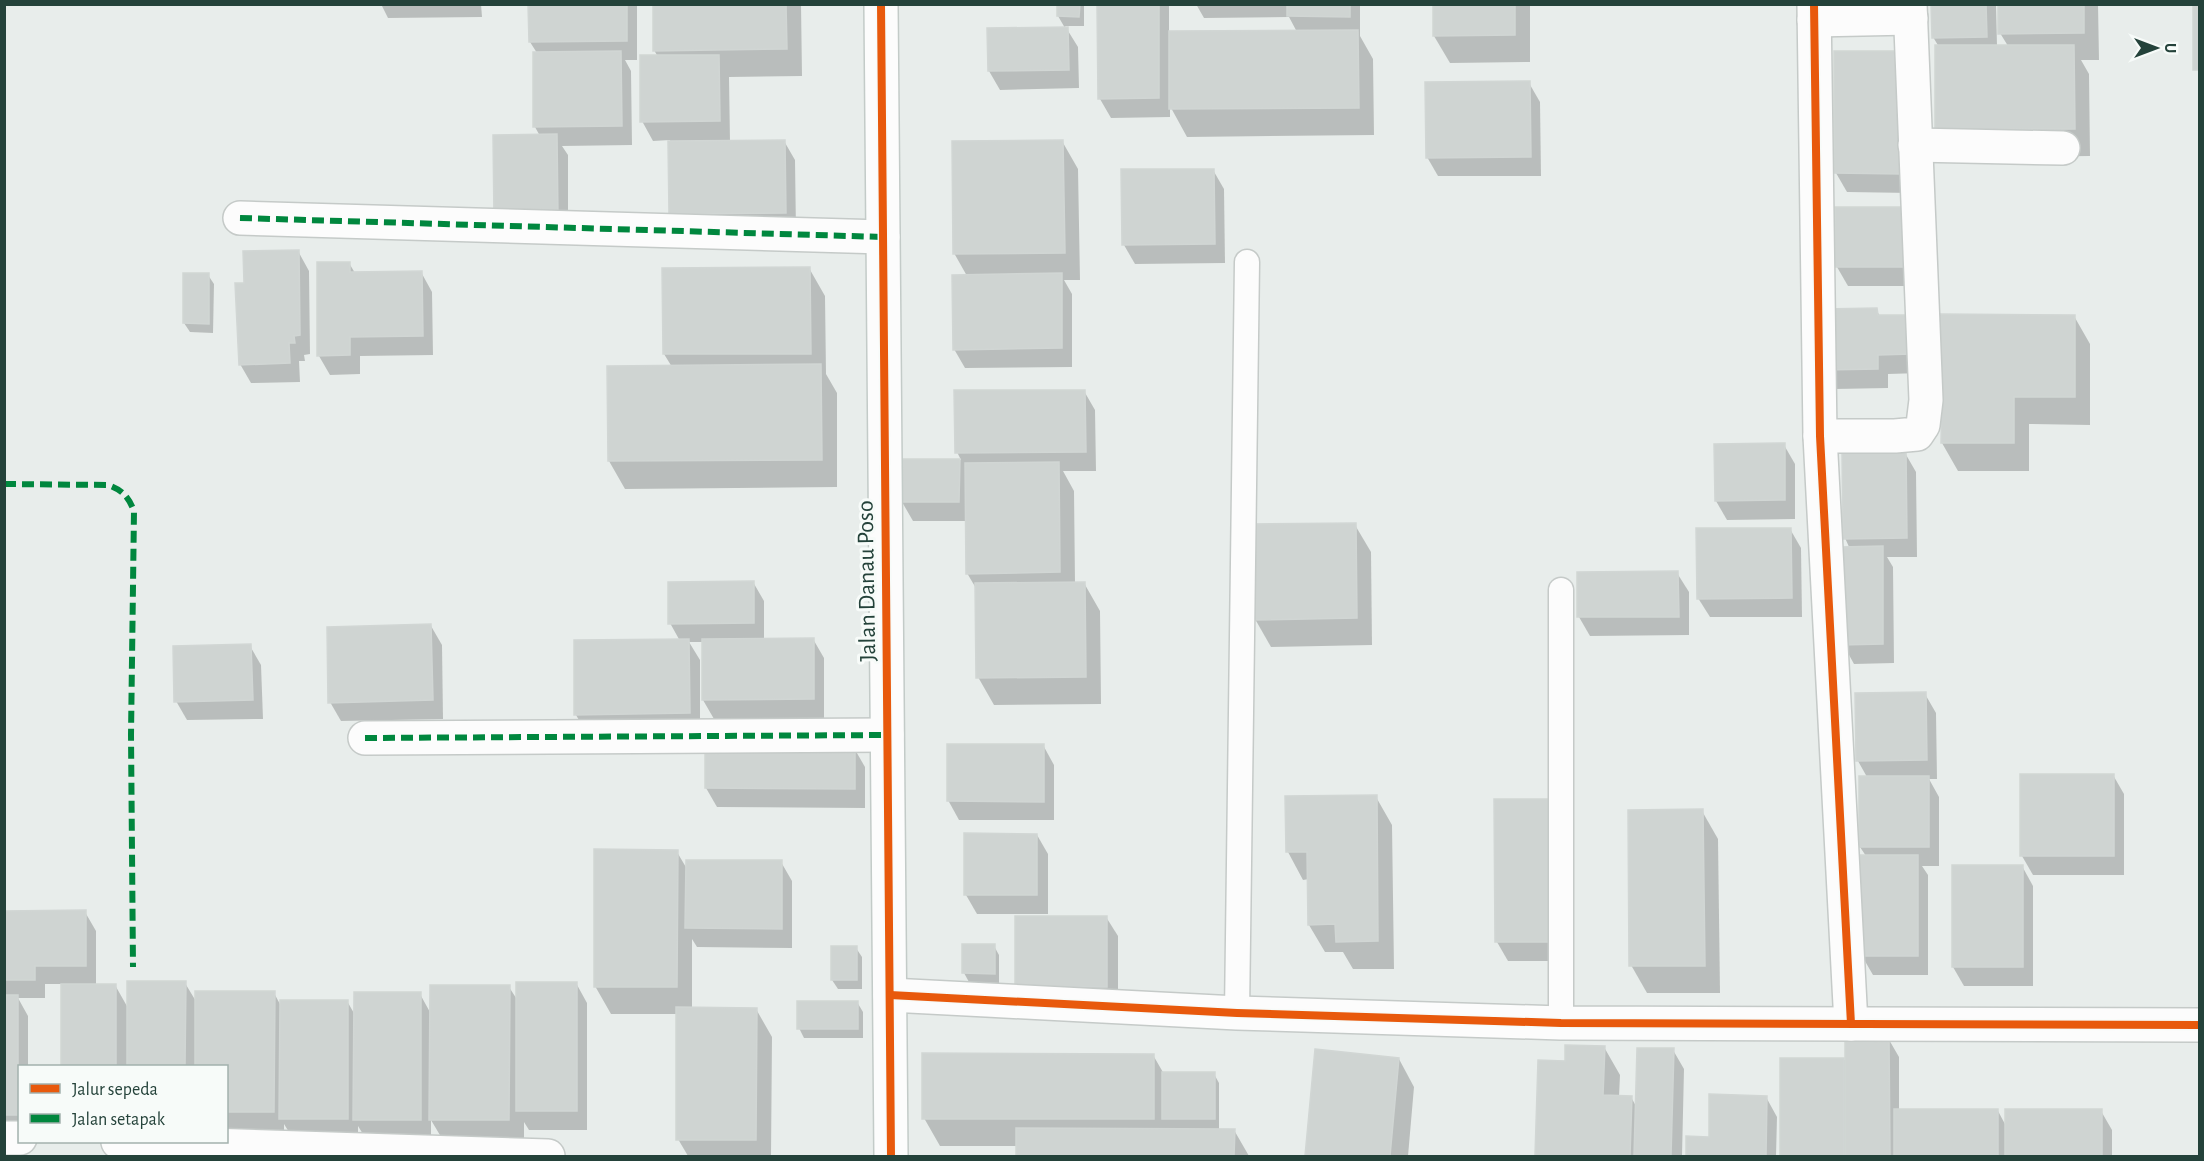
<svg xmlns="http://www.w3.org/2000/svg" width="2204" height="1161" font-family="'Alegreya Sans',sans-serif">
<style>
.shadow{fill:#0003}
.building{fill:#cfd4d2;stroke:#d1d6d4;stroke-width:1.5}
.lines{fill:none;stroke-linecap:round;stroke-linejoin:round}
.lane-casing{stroke:#c5cac8;stroke-width:27}
.street-casing{stroke:#c5cac8;stroke-width:36}
.secondary-casing{stroke:#c3cbc8;stroke-width:36}
.lane{stroke:#fcfcfc;stroke-width:24}
.street{stroke:#fcfcfc;stroke-width:33}
.secondary{stroke:#fcfcfc;stroke-width:33}
.quiet{stroke:#00873e;stroke-width:6;stroke-dasharray:12 6;stroke-linecap:butt}
.cycleway-casing{stroke:#f7fbf9;stroke-width:11}
.cycleway{stroke:#e8590c;stroke-width:8}
.labels{text-anchor:middle;dominant-baseline:central;stroke-width:6;stroke-linejoin:round;paint-order:stroke}
.street-label{font-size:24px;fill:#24423a;stroke:#f7fbf9}
</style>
<rect width="100%" height="100%" fill="#e8edeb"/>
<g class="shadow">
<path d="M381,4H481L482,17L388,18Z"/>
<path d="M530,4H637V60H625L631,71L632,145L562,146L568,155V236L506,237L540,136L535,127L537,53L530,42Z"/>
<path d="M654,4H801L802,76L729,77L730,142L784,141L795,160L796,232L682,233L671,214L670,140L653,141L642,121L658,57L654,50Z"/>
<path d="M1059,4H1084V26H1065L1078,47L1079,88L1000,90L989,71L1065,28L1058,16Z"/>
<path d="M1099,4H1169V33L1297,32L1289,17L1204,18L1196,4H1360V36L1373,59L1374,135L1187,137L1170,106V117L1111,118L1100,99Z"/>
<path d="M1434,4H1530V62L1450,63L1434,36Z"/>
<path d="M1933,4H1996L1997,46H2008L2000,33V4H2098L2099,60H2081L2089,74L2090,156L1953,158L1939,47L1933,37Z"/>
<path d="M1900,52L1911,193L1847,192L1836,173Z"/>
<path d="M1529,83L1540,102L1541,176H1438L1427,157Z"/>
<path d="M1062,141L1078,169L1080,280H1064L1072,294V367L965,368L954,349L967,276L954,253Z"/>
<path d="M1213,170L1224,189L1225,263L1135,264L1124,245Z"/>
<path d="M1909,208L1920,286H1848L1837,267Z"/>
<path d="M298,251L309,271L310,354L304,355L305,361H299L300,382L251,383L240,364L246,284Z"/>
<path d="M349,263L355,273L421,272L432,292L433,355L360,356V374L330,375L319,356Z"/>
<path d="M809,268L825,296L826,374L837,393V487L625,489L609,461L672,367L664,354V269Z"/>
<path d="M208,275L214,284L213,333L190,332L184,323Z"/>
<path d="M1876,310L1880,316H1910L1921,373L1888,374V388L1835,389L1824,370Z"/>
<path d="M2074,316L2090,344V425L2029,424V471H1958L1942,443Z"/>
<path d="M1084,391L1095,410L1096,471H1063L1074,491L1075,583H1084L1100,611L1101,704L994,705L978,677L977,590L967,573V521H913L902,502L903,460H961L957,452Z"/>
<path d="M1784,445L1795,464V519L1727,520L1716,501Z"/>
<path d="M1905,453L1916,472L1917,557H1887L1893,567L1894,663L1854,664L1843,644L1850,549L1845,538Z"/>
<path d="M1355,525L1371,552L1372,645L1271,647L1255,619Z"/>
<path d="M1790,529L1801,548L1802,617H1710L1698,598Z"/>
<path d="M1677,573L1689,592V635L1590,636L1579,617V574Z"/>
<path d="M753,582L764,601V640L813,639L824,658V718L714,719L703,700V642H689L700,660V732L587,734L576,715L680,641L670,623Z"/>
<path d="M431,626L442,645L443,719L341,721L330,702Z"/>
<path d="M250,646L261,665L263,719L187,720L176,701Z"/>
<path d="M1925,694L1936,713L1937,779H1929L1939,797V866H1922L1928,875V975H1873L1862,956L1866,856L1860,847L1867,777L1858,761Z"/>
<path d="M1043,745L1054,765V820H959L948,800Z"/>
<path d="M854,748L865,767V808L717,807L706,788Z"/>
<path d="M2113,775L2124,794V875H2033L2022,856Z"/>
<path d="M1376,797L1392,825L1394,969H1353L1343,952H1325L1309,925V879L1303,880L1288,852Z"/>
<path d="M1557,800L1570,961H1508L1497,942Z"/>
<path d="M1702,811L1718,839L1720,993H1647L1631,965Z"/>
<path d="M1037,835L1048,854V914H977L966,895Z"/>
<path d="M677,852L687,869L781,862L792,881V948L697,947L692,939V1009H756L772,1037L771,1156H688L678,1139V1014H611L595,986Z"/>
<path d="M2022,866L2033,886V986H1964L1953,967Z"/>
<path d="M4,912H85L96,931V985H115L128,1008L185,983L197,1003L274,993L281,1006L347,1001L355,1015L420,994L431,1014L509,987L518,1001L576,983L587,1003V1130H529L524,1122V1147H447L431,1120V1139H366L358,1126V1137H292L284,1124V1130H226V1066H62V984H45V998H18L28,1016V1066H20V1133H4Z"/>
<path d="M1106,917L1118,936V1005H1027Z"/>
<path d="M994,946L999,955V983L969,982L964,973Z"/>
<path d="M856,948L862,957V989H838L832,980Z"/>
<path d="M857,1002L863,1012V1038H804L799,1028Z"/>
<path d="M1888,1038L1899,1057V1111H1998L2006,1126L2101,1111L2112,1130V1156H1782V1060H1846Z"/>
<path d="M1604,1047L1620,1075L1619,1097H1631L1637,1108L1673,1050L1684,1069L1682,1156H1537L1539,1062H1566Z"/>
<path d="M1316,1051L1399,1059L1414,1087L1408,1156H1306Z"/>
<path d="M1153,1055L1164,1074H1214L1219,1083V1130H1234L1249,1156H1018V1146H940L924,1118Z"/>
<path d="M1766,1097L1777,1117L1776,1156H1687L1688,1138L1710,1139Z"/>
</g>
<g class="building">
<path d="M528,4H627V41L529,42Z"/>
<path d="M653,4H786L787,49L653,51Z"/>
<path d="M1057,4H1080L1079,17L1057,16Z"/>
<path d="M1097,4H1159V98L1098,99Z"/>
<path d="M1287,4H1350V17L1287,16Z"/>
<path d="M1433,4H1515V35L1433,36Z"/>
<path d="M1931,4H1986L1987,37L1932,38Z"/>
<path d="M1998,4H2084V33L1998,34Z"/>
<rect x="2193" y="4" width="7" height="66"/>
<path d="M1068,27L1069,70L988,71L987,28Z"/>
<path d="M1358,30L1359,108L1169,109V31Z"/>
<path d="M1935,45H2074L2075,129L1935,130Z"/>
<path d="M621,51L622,126L533,127V52Z"/>
<path d="M1834,51H1901V174L1834,173Z"/>
<path d="M640,55H719L720,121L640,122Z"/>
<path d="M1530,81L1531,157L1426,158L1425,82Z"/>
<path d="M557,134L558,217L494,218L493,135Z"/>
<path d="M785,140L786,213L669,214L668,141Z"/>
<path d="M1063,140L1065,253L953,254L952,141Z"/>
<path d="M1121,169H1214L1215,244L1122,245Z"/>
<rect x="1835" y="207" width="75" height="60"/>
<path d="M299,250L300,335L294,336L295,343H289L290,363L239,365L235,283H244L243,251Z"/>
<path d="M317,262H350V272L422,271L423,336L350,337V355L317,356Z"/>
<path d="M810,267L811,354H663L662,268Z"/>
<path d="M183,273H209V324L183,323Z"/>
<path d="M1062,273V348L953,350L952,275Z"/>
<path d="M1877,308L1878,315H1911V354L1878,355V369L1823,370V309Z"/>
<path d="M1938,314L2075,315V397H2014V443H1941L1942,396Z"/>
<path d="M821,364L822,460L608,461L607,366Z"/>
<path d="M954,390H1085L1086,452L955,453Z"/>
<path d="M1785,443V500L1715,501L1714,444Z"/>
<path d="M1906,451L1907,538L1843,539L1842,452Z"/>
<path d="M901,459H960L959,502H901Z"/>
<path d="M1059,462L1060,572L966,574L965,463Z"/>
<path d="M1356,523L1357,618L1253,620V524Z"/>
<path d="M1696,528H1791L1792,598L1697,599Z"/>
<path d="M1883,546V644L1841,645L1840,547Z"/>
<path d="M1678,571L1679,617H1577V572Z"/>
<path d="M754,581V623L668,624V582Z"/>
<path d="M1085,582L1086,677L976,678L975,583Z"/>
<path d="M431,624L433,700L328,703L327,627Z"/>
<path d="M814,638V699L702,700V639Z"/>
<path d="M689,639L690,713L574,715V640Z"/>
<path d="M251,644L253,700L174,702L173,646Z"/>
<path d="M1926,692L1927,760L1856,761L1855,693Z"/>
<path d="M947,744H1044V802L947,801Z"/>
<path d="M705,745L855,746V789L705,788Z"/>
<rect x="2020" y="774" width="94" height="82"/>
<rect x="1859" y="776" width="70" height="71"/>
<path d="M1377,795L1378,941L1336,942L1335,924L1308,925L1307,852H1286L1285,796Z"/>
<path d="M1494,799H1558L1559,942H1495Z"/>
<path d="M1703,809L1705,966H1629L1628,810Z"/>
<path d="M964,833L1037,834V895H964Z"/>
<path d="M594,849L678,850L677,987H594Z"/>
<rect x="1860" y="855" width="58" height="101"/>
<path d="M686,860H782V929L685,928Z"/>
<rect x="1952" y="865" width="71" height="102"/>
<path d="M86,910V966H35V980H4V911Z"/>
<rect x="1015" y="916" width="92" height="71"/>
<path d="M962,944H995V974L962,973Z"/>
<rect x="831" y="946" width="26" height="34"/>
<path d="M127,981H186L185,1066H127Z"/>
<rect x="516" y="982" width="61" height="129"/>
<rect x="61" y="984" width="55" height="82"/>
<path d="M430,985H510L509,1120H429Z"/>
<path d="M195,991H275L274,1112H226V1066H195Z"/>
<path d="M354,992H421V1120H353Z"/>
<rect x="4" y="995" width="14" height="120"/>
<path d="M280,1000H348V1119H279Z"/>
<rect x="797" y="1001" width="61" height="28"/>
<path d="M676,1007L757,1008L756,1140H676Z"/>
<path d="M1845,1037H1889L1890,1156H1845Z"/>
<path d="M1565,1045L1605,1046L1603,1095L1632,1096L1630,1156H1535L1538,1060L1565,1061Z"/>
<path d="M1637,1048H1674L1671,1156H1634Z"/>
<path d="M1315,1049L1399,1058L1390,1156H1305Z"/>
<path d="M922,1053L1154,1054V1119H922Z"/>
<rect x="1780" y="1058" width="64" height="98"/>
<rect x="1162" y="1072" width="53" height="47"/>
<path d="M1709,1094L1767,1096L1766,1156H1686V1136L1709,1137Z"/>
<rect x="1894" y="1109" width="104" height="47"/>
<rect x="2005" y="1109" width="97" height="47"/>
<path d="M1016,1128L1235,1129L1234,1156H1016Z"/>
</g>
<g class="lines">
<defs>
<g id="lane">
<path d="M1561,590V1023"/>
<path d="M1237,1013L1247,262"/>
</g>
<g id="street">
<path d="M1814,4L1820,436L1851,1024"/>
<path d="M1814,20L1911,18"/>
<path d="M1915,145L2063,148"/>
<path d="M240,218L883,237"/>
<path d="M1820,436H1895L1917,434L1923,425L1926,400L1910,4"/>
<path d="M365,738L887,735"/>
<path d="M890,995L1237,1013L1561,1023L2200,1025"/>
<path d="M4,1138H20"/>
<path d="M118,1142L548,1156"/>
</g>
<path id="secondary" d="M881,4L891,1156"/>
</defs>
<use href="#lane" class="lane-casing"/>
<use href="#street" class="street-casing"/>
<use href="#secondary" class="secondary-casing"/>
<use href="#lane" class="lane"/>
<use href="#street" class="street"/>
<use href="#secondary" class="secondary"/>
<g class="quiet">
<path d="M240,218L883,237"/>
<path d="M4,484L108,485C122,490 128,496 134,511L131,735L133,967"/>
<path d="M365,738L887,735"/>
</g>
<defs>
<g id="cycleway">
<path d="M881,4L891,1156"/>
<path d="M1814,4L1820,436L1851,1024"/>
<path d="M890,995L1237,1013L1561,1023L2200,1025"/>
</g>
</defs>
<use href="#cycleway" class="cycleway-casing"/>
<use href="#cycleway" class="cycleway"/>
</g>
<g class="labels">
<g class="street-label">
<text transform="translate(867 581) rotate(-91)">Jalan Danau Poso</text>
</g>
</g>
<rect width="2204" height="1161" fill="none" stroke="#24423a" stroke-width="12"/>
<rect x="18" y="1065" width="210" height="78" fill="#f7fbf9" stroke="#a3b1ad" stroke-width="1.5"/>
<rect x="30" y="1084" width="30" height="9" fill="#e8590c" stroke="#a3b1ad" stroke-width="1.5"/>
<text x="72" y="1095" font-size="18" fill="#24423a">Jalur sepeda</text>
<rect x="30" y="1114" width="30" height="9" fill="#00873e" stroke="#a3b1ad" stroke-width="1.5"/>
<text x="72" y="1125" font-size="18" fill="#24423a">Jalan setapak</text>
<g transform="translate(2156 48) rotate(90)" stroke="#f7fbf9" stroke-width="4.5" paint-order="stroke">
<path d="M0-4.5L10 22L0 15L-10 22Z" fill="#24423a"/>
<text y="-9" font-size="16" font-weight="bold" text-anchor="middle" fill="#24423a">U</text>
</g>
</svg>
